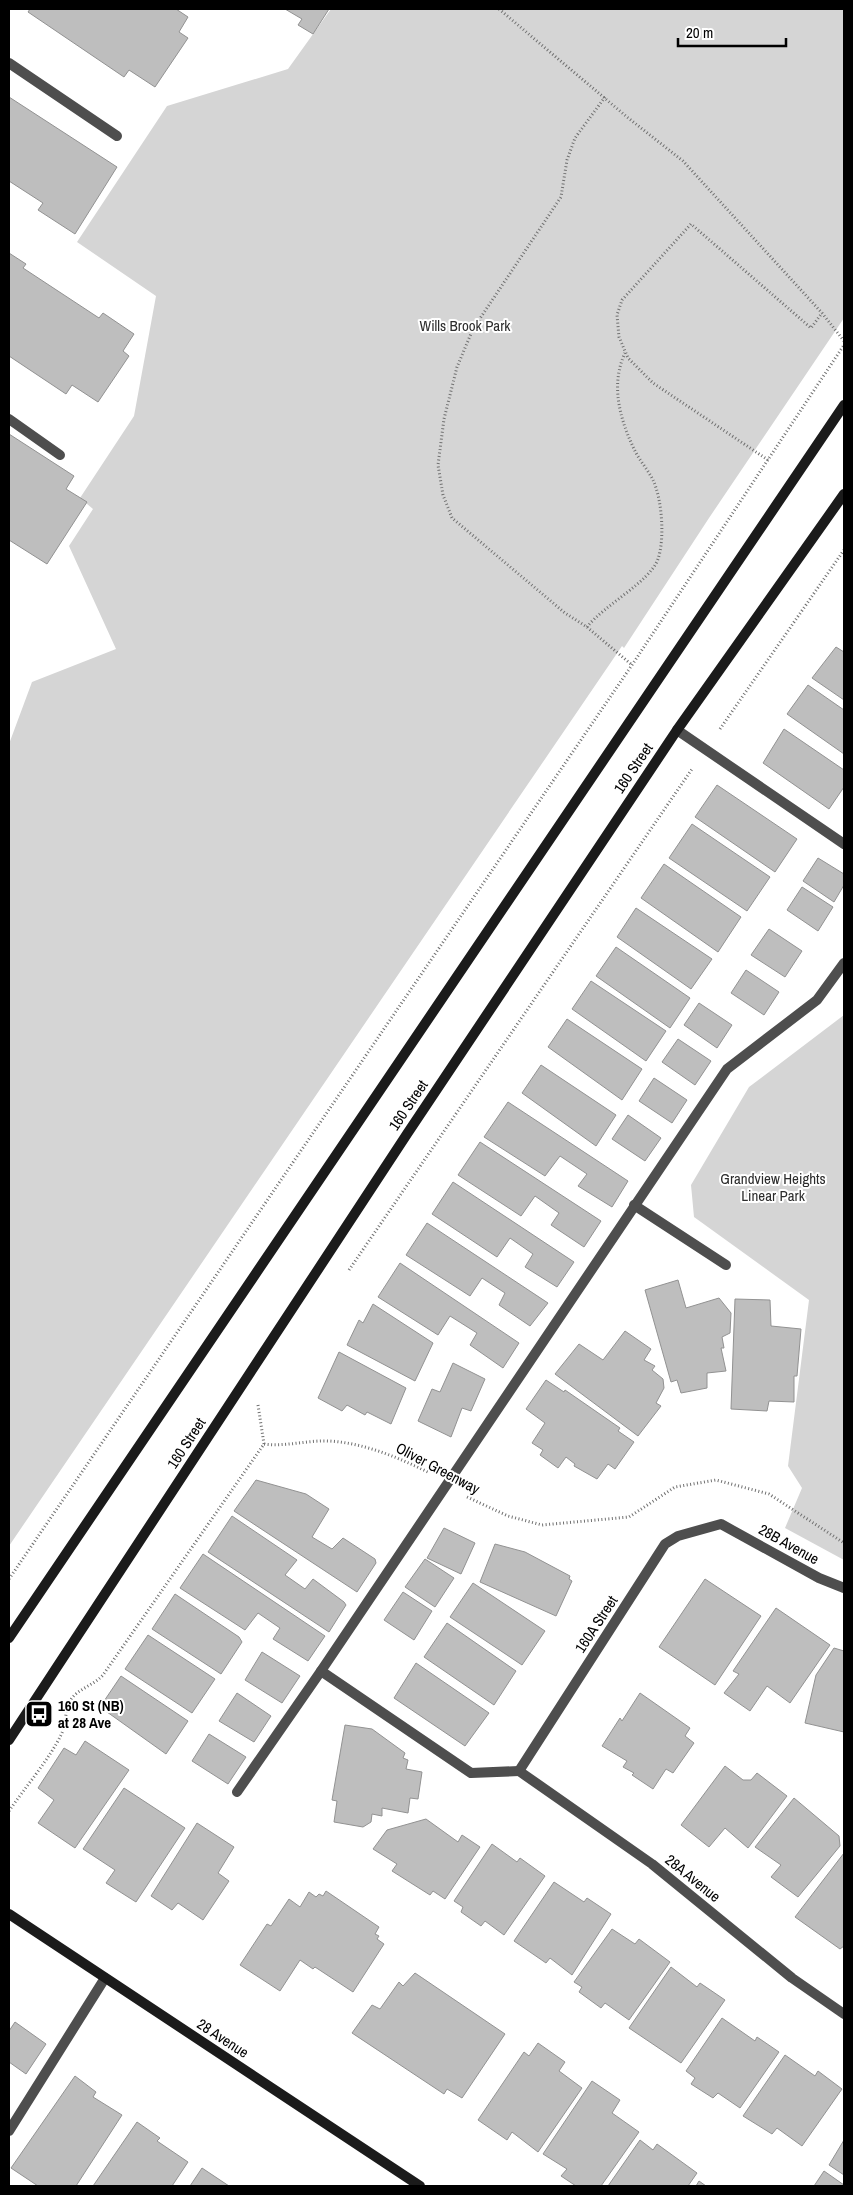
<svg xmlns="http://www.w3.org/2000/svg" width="853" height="2195" font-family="'Archivo Narrow',sans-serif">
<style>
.green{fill:#d5d5d5}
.building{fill:#bebebe;stroke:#929292}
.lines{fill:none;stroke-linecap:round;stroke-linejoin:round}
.path{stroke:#707070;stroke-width:3;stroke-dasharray:1 2.5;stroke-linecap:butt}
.lane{stroke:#4e4e4e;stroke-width:10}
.street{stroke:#4e4e4e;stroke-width:10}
.secondary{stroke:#1b1b1b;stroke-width:10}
.labels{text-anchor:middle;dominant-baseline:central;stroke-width:4;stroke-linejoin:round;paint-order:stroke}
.park-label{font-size:15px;fill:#2c2c2c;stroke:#fff}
.street-label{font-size:15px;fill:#000;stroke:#fff}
.poi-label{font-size:15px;font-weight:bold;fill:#000;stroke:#fff;text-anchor:start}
</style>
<rect width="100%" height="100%" fill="#fff"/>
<g class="green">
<path d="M331,9H844V318L709,518L624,648L622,646L9,1546V744L32,682L116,649L69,546L93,509L80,498L134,416L156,296L77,242L167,106L288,69Z"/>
<path d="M844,1015V1560L785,1528L802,1488L788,1466L809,1300L694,1217L691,1185L749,1087Z"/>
</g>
<g class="building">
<path d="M30,9H176L188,17L179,32L188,38L155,87L129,70L124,77L28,12Z"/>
<path d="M285,9H329L313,34L298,25L302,19Z"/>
<path d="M9,97L117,167L75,234L38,210L43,203L9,181Z"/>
<path d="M9,253L26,264L23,268L99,318L103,313L134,334L123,351L129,356L98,402L72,385L66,394L9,356Z"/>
<path d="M9,434L74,476L66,489L87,502L47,564L9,540Z"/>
<path d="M836,647L844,652V700L812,678Z"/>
<path d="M808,685L844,710V754L787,714Z"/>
<path d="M784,729L844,770V787L829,809L763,763Z"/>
<path d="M717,785L797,839L775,872L695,817Z"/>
<path d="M692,824L770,877L747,911L669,858Z"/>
<path d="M818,858L844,874V885L834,902L803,881Z"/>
<path d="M664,864L741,917L718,952L641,898Z"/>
<path d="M802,887L833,907L818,931L787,910Z"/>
<path d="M636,908L712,959L691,989L617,937Z"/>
<path d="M769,929L802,951L785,977L751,955Z"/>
<path d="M616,947L690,998L670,1028L596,976Z"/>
<path d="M746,970L779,992L764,1015L731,993Z"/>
<path d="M591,981L666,1031L646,1061L572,1009Z"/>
<path d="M699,1003L732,1025L717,1048L684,1025Z"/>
<path d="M567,1019L642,1069L622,1100L548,1047Z"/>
<path d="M678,1039L711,1061L695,1085L662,1062Z"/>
<path d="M541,1065L616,1115L596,1146L522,1093Z"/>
<path d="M654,1078L687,1100L672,1123L639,1101Z"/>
<path d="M508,1102L628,1181L612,1207L578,1186L587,1174L560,1156L545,1176L484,1137Z"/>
<path d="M628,1115L661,1138L645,1161L612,1139Z"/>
<path d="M480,1142L601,1221L584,1247L551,1225L559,1213L535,1196L521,1216L458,1175Z"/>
<path d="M453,1182L574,1262L557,1287L525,1267L533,1254L510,1238L497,1257L432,1214Z"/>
<path d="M427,1223L548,1303L530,1326L499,1305L505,1293L482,1278L470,1296L406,1255Z"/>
<path d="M400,1263L519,1343L503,1368L470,1345L477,1333L450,1316L438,1335L378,1297Z"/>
<path d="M678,1280L686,1308L719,1298L731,1313L730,1333L722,1337L724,1348H721L726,1371L707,1373V1388L681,1393L677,1380L671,1382L645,1290Z"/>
<path d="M735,1299L770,1300L771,1326L801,1329L797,1376H794V1402L769,1401L767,1411L731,1409Z"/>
<path d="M373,1304L433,1343L415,1381L347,1345L359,1320L363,1323Z"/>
<path d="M625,1331L651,1349L644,1360L655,1366L652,1370L663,1379L664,1388L656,1403L661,1406L638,1436L555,1374L579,1344L603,1360Z"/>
<path d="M339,1352L406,1388L391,1424L367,1412L365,1415L347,1405L342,1411L318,1398Z"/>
<path d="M453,1363L485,1379L471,1411L462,1408L451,1437L418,1421L432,1389L440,1392Z"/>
<path d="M546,1380L564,1392L565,1390L620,1428L618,1431L634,1442L615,1469L608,1464L597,1479L574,1466L575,1464L566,1457L558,1468L540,1455L543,1450L532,1443L545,1423L526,1409Z"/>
<path d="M256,1480L306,1494L329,1509L312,1537L332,1549L343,1538L375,1559L376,1563L357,1592L234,1511Z"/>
<path d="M232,1516L297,1560L285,1575L305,1589L313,1579L344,1602L346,1605L329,1632L208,1552Z"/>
<path d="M444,1528L475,1543L461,1574L427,1558Z"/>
<path d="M495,1544L525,1552L570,1576L569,1579L572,1581L556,1616L480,1582Z"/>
<path d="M203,1554L325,1636L308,1661L273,1639L280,1628L258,1613L245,1630L180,1588Z"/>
<path d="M425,1559L454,1578L435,1607L405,1587Z"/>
<path d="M705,1579L761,1616L715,1685L659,1647Z"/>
<path d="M473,1583L545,1631L522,1665L450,1617Z"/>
<path d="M403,1592L432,1611L414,1640L384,1620Z"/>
<path d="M175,1594L239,1637L242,1642L221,1674L152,1629Z"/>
<path d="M776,1608L830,1645L790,1703L767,1686L750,1711L724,1693L739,1674L733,1671Z"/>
<path d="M447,1623L516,1671L494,1705L424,1657Z"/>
<path d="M148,1635L215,1679L192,1713L125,1669Z"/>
<path d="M834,1648L844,1651V1732L805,1723L816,1675Z"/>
<path d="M262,1652L300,1676L282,1703L245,1680Z"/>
<path d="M416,1663L489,1713L465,1746L394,1698Z"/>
<path d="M121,1676L188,1721L166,1754L100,1707Z"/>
<path d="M237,1693L271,1716L254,1742L219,1721Z"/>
<path d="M640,1693L690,1728L685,1736L694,1743L673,1773L666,1769L653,1789L632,1775L634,1773L623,1767L627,1761L602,1746L620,1718L622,1721Z"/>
<path d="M345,1725L372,1729L405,1753L403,1758L408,1760L406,1769L422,1772L418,1799L410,1798L408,1813L382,1808V1816L372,1814L371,1822L363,1827L334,1822L337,1801L332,1800Z"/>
<path d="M209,1734L246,1757L228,1784L192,1761Z"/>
<path d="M85,1741L129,1770L75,1848L38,1823L54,1800L38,1788L64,1748L76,1755Z"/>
<path d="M725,1766L743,1780H751L757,1773L787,1796L748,1848L725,1828L709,1847L681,1825Z"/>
<path d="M124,1788L185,1828L136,1902L106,1883L115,1870L83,1849Z"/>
<path d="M794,1798L839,1836L840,1846L798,1897L771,1877L781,1865L755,1847Z"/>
<path d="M426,1819L458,1842L462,1835L480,1847L445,1899L433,1891L430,1895L392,1871L397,1864L373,1849L387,1830Z"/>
<path d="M197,1823L234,1847L218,1873L229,1881L203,1920L178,1903L172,1910L151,1896Z"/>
<path d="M492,1844L517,1862L520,1858L545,1876L504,1935L485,1921L481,1926L461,1912L463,1907L454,1901Z"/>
<path d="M844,1853V1946L840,1949L795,1917Z"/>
<path d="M554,1882L584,1902L587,1898L611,1914L572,1975L550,1958L546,1963L514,1941Z"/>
<path d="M326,1891L379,1927L375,1934L379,1936L377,1939L384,1944L353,1992L315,1967L313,1969L300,1960L280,1991L240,1965L267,1924L271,1926L289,1899L300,1907L309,1892L316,1897L319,1894L323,1896Z"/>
<path d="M612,1929L635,1944L639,1939L670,1962L629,2020L605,2003L601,2008L579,1992L582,1987L574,1982Z"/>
<path d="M671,1967L697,1987L700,1983L725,2000L681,2063L629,2028Z"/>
<path d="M415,1973L505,2034L462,2098L447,2089L444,2094L352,2033L372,2005L380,2009L399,1982L403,1986Z"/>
<path d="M722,2018L755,2041L757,2037L779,2052L740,2108L718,2093L713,2098L691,2084L695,2078L686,2071Z"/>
<path d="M15,2022L46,2044L26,2074L9,2062V2031Z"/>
<path d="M538,2043L565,2062L559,2071L582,2088L538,2152L512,2132L507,2140L478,2120L524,2052L529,2056Z"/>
<path d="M785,2055L815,2076L818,2071L842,2089L802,2146L777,2128L772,2134L743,2116Z"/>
<path d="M75,2076L96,2092L93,2097L122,2115L76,2186H38L11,2168Z"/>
<path d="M592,2081L620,2100L612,2113L639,2132L601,2186H576L561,2176L567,2169L543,2154Z"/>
<path d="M137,2122L160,2138L157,2141L188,2162L172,2186H93Z"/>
<path d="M640,2140L653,2150L657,2144L697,2173L688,2186H608Z"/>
<path d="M844,2140V2175L829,2165Z"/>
<path d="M202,2168L229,2186H190Z"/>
<path d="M824,2171L844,2185V2186H814Z"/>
<path d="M699,2181L706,2186H696Z"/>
</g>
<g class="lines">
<g class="path">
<path d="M499,9L627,117L683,161L822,313L844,341"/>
<path d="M605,97L575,138L567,160L561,197L473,329L457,367L444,419L438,465L443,495L452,518L565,613L587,627L632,665"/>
<path d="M768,460L653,383L628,358L619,337L617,315L622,300L691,224L811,328L822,313"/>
<path d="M587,627C604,605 650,582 658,559C665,539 662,499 653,480C648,470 640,461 635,451C620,420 610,385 625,353"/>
<path d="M720,729L844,550"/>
<path d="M349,1270L692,769"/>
<path d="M258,1405L264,1444"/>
<path d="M467,1497L508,1516L542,1525L629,1517L675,1487L716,1480L769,1494L844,1543"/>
<path d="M9,1579L632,665L844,345"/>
<path d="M9,1811C24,1789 50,1758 61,1735C67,1723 64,1709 72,1698C80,1688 94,1685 103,1675L264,1444C286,1447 307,1440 329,1441C364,1443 397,1457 428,1472"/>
</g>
<g class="lane">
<path d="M9,63L117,136"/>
<path d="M9,419L60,455"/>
<path d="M677,730L844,844"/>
<path d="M634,1205L726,1265"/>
<path d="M321,1671L471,1773L519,1771"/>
<path d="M237,1792L321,1671L727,1069L817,1000L844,963"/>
<path d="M9,2131L105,1978"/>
</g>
<path class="street" d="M844,1588L819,1578L721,1524L678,1536L665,1544L519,1771L652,1864L792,1978L844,2014"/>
<g class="secondary">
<path d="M9,1638L844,405"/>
<path d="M9,1740L407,1134L677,730L844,494"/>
<path d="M9,1914L420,2186"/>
</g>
</g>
<defs>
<symbol id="bus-square" viewBox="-11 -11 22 22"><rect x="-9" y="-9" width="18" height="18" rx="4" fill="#000" stroke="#fff"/><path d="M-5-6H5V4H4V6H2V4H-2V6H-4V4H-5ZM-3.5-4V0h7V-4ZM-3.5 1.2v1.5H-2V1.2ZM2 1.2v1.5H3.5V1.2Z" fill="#fff"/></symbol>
</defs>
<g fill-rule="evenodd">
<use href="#bus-square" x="23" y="1698" width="32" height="32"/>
</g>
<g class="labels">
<g class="park-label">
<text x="465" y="325">Wills Brook Park</text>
<text x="773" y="1178">Grandview Heights<tspan x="773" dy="17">Linear Park</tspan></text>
</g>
<g class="street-label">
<text transform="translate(633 768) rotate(-56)">160 Street</text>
<text transform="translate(408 1105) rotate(-56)">160 Street</text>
<text transform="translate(186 1443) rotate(-57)">160 Street</text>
<text transform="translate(438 1468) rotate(28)">Oliver Greenway</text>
<text transform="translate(789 1544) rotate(29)">28B Avenue</text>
<text transform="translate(596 1624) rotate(-57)">160A Street</text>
<text transform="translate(693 1878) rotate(39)">28A Avenue</text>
<text transform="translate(223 2038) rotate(33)">28 Avenue</text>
</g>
<g class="poi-label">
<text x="58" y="1705">160 St (NB)<tspan x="58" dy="17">at 28 Ave</tspan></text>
</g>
</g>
<rect width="853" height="2195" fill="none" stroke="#000000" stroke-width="20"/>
<path d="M678 38v8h108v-8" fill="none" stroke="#000000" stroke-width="2.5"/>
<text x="686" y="38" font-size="15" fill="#000000" stroke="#ffffff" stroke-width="4" paint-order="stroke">20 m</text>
</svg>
